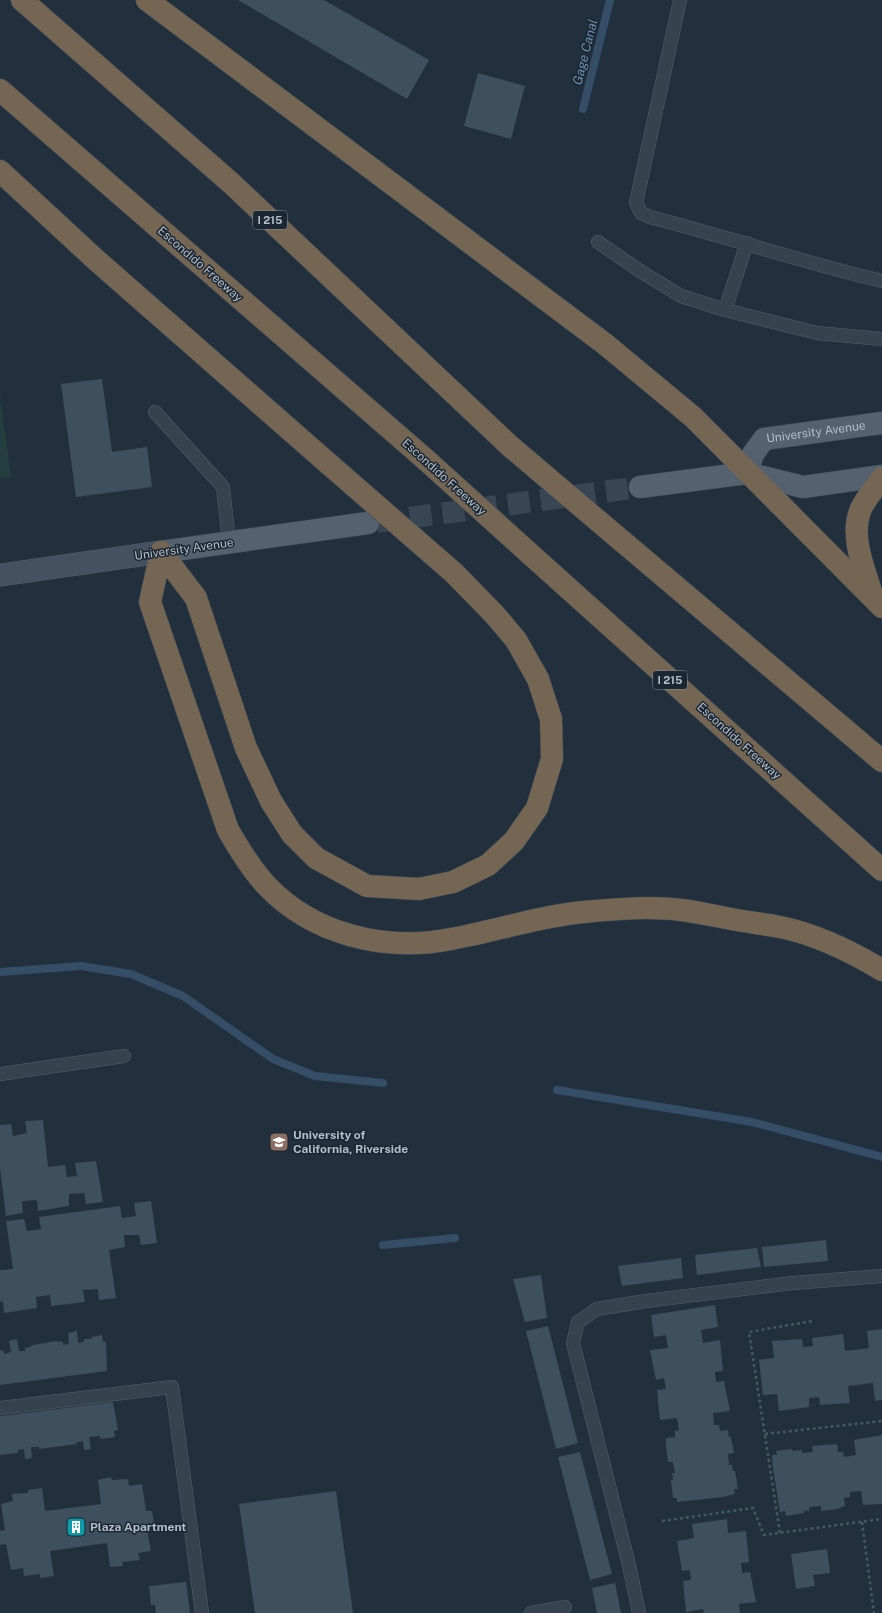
<svg xmlns="http://www.w3.org/2000/svg" width="882" height="1613" font-family="'Public Sans',sans-serif">
<style>
.green{fill:#243e3f}
.lines{fill:none;stroke-linecap:round;stroke-linejoin:round}
.stream{stroke:#354d66;stroke-width:8}
.building{fill:#3e4f5d}
.primary-tunnel{stroke:#384553;stroke-width:22;stroke-dasharray:22 11;stroke-linecap:butt}
.lane-casing{stroke:#54606c;stroke-width:14}
.secondary-casing{stroke:#54606c;stroke-width:23}
.primary-casing{stroke:#3f4b57;stroke-width:23}
.highway-casing{stroke:#414d59;stroke-width:23}
.path{stroke:#425b5c;stroke-width:2.5;stroke-dasharray:3 3;stroke-linecap:butt}
.lane{stroke:#36424e;stroke-width:13}
.secondary{stroke:#445161;stroke-width:22}
.primary{stroke:#54616e;stroke-width:22}
.highway{stroke:#756553;stroke-width:22}
.highway-bridge-casing{stroke:#414d59;stroke-width:23;stroke-linecap:butt}
.highway-bridge{stroke:#756553;stroke-width:22}
.labels{text-anchor:middle;dominant-baseline:central;stroke-width:3;stroke-linejoin:round;paint-order:stroke}
.shield{fill:#1b2733;stroke:#85909c;stroke-width:1}
.shield-label{font-size:11px;font-weight:bold;fill:#b2bdc9}
.street-label{font-size:12px;fill:#b2bdc9;stroke:#1b2733}
.poi-label{font-size:12px;font-weight:bold;fill:#b2bdc9;stroke:#1b2733;text-anchor:start}
.water-label{font-size:13px;font-style:italic;fill:#7090ae;stroke:#1b2733}
</style>
<rect width="100%" height="100%" fill="#22303e"/>
<path class="green" d="M0,396L11,477L0,478Z"/>
<g class="lines">
<g class="stream">
<path d="M583,109L610,0"/>
<path d="M0,972L81,966L131,974L183,996L273,1059L315,1076L383,1083"/>
<path d="M557,1090L752,1122L882,1157"/>
<path d="M383,1245L455,1238"/>
</g>
</g>
<g class="building">
<path d="M238,0H324L429,60L407,99Z"/>
<path d="M478,73L525,86L511,139L464,126Z"/>
<path d="M102,379L112,452L147,447L152,487L76,497L61,384Z"/>
<path d="M43,1120L48,1167L65,1165L67,1177L77,1176L75,1163L96,1161L103,1202L86,1204L84,1193L69,1194V1206L38,1211L37,1200L22,1201L23,1213L6,1216L0,1168V1125L11,1124L13,1136L27,1133L25,1121Z"/>
<path d="M151,1201L157,1243L141,1245L139,1235H124L125,1247L109,1250L116,1298L99,1300L98,1289L83,1290L85,1302L51,1306L50,1295L36,1297L37,1308L4,1313L3,1301L0,1302V1270L13,1269L6,1221L24,1219L27,1231L41,1229L39,1217L120,1206L122,1218L136,1216L134,1203Z"/>
<path d="M826,1240L828,1261L764,1267L762,1247Z"/>
<path d="M757,1248L761,1267L697,1275L695,1255Z"/>
<path d="M681,1258L683,1278L622,1286L618,1266Z"/>
<path d="M541,1275L547,1318L525,1322L513,1279Z"/>
<path d="M715,1305L718,1327L701,1330L703,1343L720,1340L723,1371L715,1372L716,1382L724,1381L730,1411L713,1413L714,1425H719L720,1431L728,1430L729,1437H731L734,1453L728,1454L729,1465H732L733,1471H735L738,1489H734L735,1494L723,1497L677,1502V1498H673L671,1480H673L672,1473H675L673,1462H668L666,1446V1438L675,1437V1431L679,1430L677,1418L660,1420L657,1390L666,1389L664,1378L656,1380L650,1350L668,1348L666,1335L654,1337L651,1315Z"/>
<path d="M548,1326L578,1443L556,1449L526,1331Z"/>
<path d="M882,1329V1400L875,1401L873,1383L848,1386L850,1403L820,1405L819,1397L809,1398V1407L779,1411L777,1394L763,1395L759,1360L774,1358L772,1341L802,1339L803,1347L813,1346L812,1338L843,1334L845,1351L869,1348L867,1331Z"/>
<path d="M77,1331L78,1343L84,1342V1339H91L92,1337L102,1335L103,1342H106L107,1371L0,1385V1351L3,1350L4,1354L11,1352L9,1341L17,1339L19,1351H25V1348L31,1347L32,1345L57,1341L63,1342V1345L69,1344L68,1333Z"/>
<path d="M113,1402L118,1430L114,1431L115,1437L100,1439V1436L89,1437L91,1449L84,1450L83,1441L77,1442V1444L39,1449V1447H31L32,1458L25,1459L24,1449L18,1450V1453L0,1455V1416Z"/>
<path d="M882,1435V1504L863,1505L861,1491L850,1492V1497L844,1498L845,1506L837,1509L821,1511V1506L809,1507L810,1510L804,1511V1513L786,1516L785,1511L780,1512L773,1468L772,1455H777L776,1451L792,1449L793,1451L802,1450V1453L813,1452L812,1446L837,1444L838,1452H843L844,1457L856,1455L854,1440Z"/>
<path d="M580,1452L612,1574L590,1580L558,1457Z"/>
<path d="M111,1477L112,1480L128,1479L129,1486L142,1484L146,1511H152L154,1523L146,1524L151,1551L138,1553L140,1560L122,1562L123,1566L110,1567L107,1543L50,1551L54,1576L40,1578V1574L24,1576L23,1568L11,1570L6,1544L0,1545V1531L5,1530L1,1504L13,1501L12,1494L28,1493V1490L42,1488L45,1511L101,1504L98,1480Z"/>
<path d="M336,1491L353,1613H255L239,1504Z"/>
<path d="M727,1519L728,1533L746,1531L749,1562L741,1563L742,1573L750,1572L756,1602L739,1604L740,1613H704L703,1609L686,1612L683,1581L691,1580L690,1570L682,1571L677,1541L694,1538L692,1524Z"/>
<path d="M827,1549L830,1573L813,1575L815,1586L796,1589L791,1554Z"/>
<path d="M186,1582L190,1613H156L155,1605H151L149,1586Z"/>
<path d="M615,1583L621,1613H597L592,1588Z"/>
</g>
<g class="lines">
<path class="primary-tunnel" d="M377,522L640,487"/>
<defs>
<g id="lane">
<path d="M680,0L636,203L641,213L650,217C728,237 804,263 882,281"/>
<path d="M598,242L640,271L681,296L725,310L817,333L882,339"/>
<path d="M725,310L747,243"/>
<path d="M155,412L223,487L229,542"/>
<path d="M0,1074L124,1056"/>
<path d="M0,1408L172,1387L202,1613"/>
<path d="M531,1613L565,1607"/>
<path d="M639,1613L629,1565L573,1343L578,1322L597,1309L646,1301L793,1283L882,1276"/>
</g>
<path id="secondary" d="M0,575L161,552"/>
<g id="primary">
<path id="s1" d="M747,473L753,454L764,439L882,423"/>
<path d="M640,487L747,473L803,487L882,476"/>
<path d="M161,552L368,523"/>
</g>
<g id="highway">
<path d="M22,0L231,183L511,447"/>
<path d="M147,0L605,344L693,417L882,607"/>
<path d="M0,90L425,459"/>
<path d="M0,171L95,259L322,458"/>
<path d="M622,541L882,761"/>
<path d="M161,552L150,602L228,830C239,849 251,869 266,885C313,935 386,952 451,939C496,931 539,916 584,912C616,909 650,906 681,910C698,912 714,916 731,919C747,922 764,924 780,927C815,934 852,952 882,970"/>
<path d="M161,552L196,598L246,748L271,801L292,834L316,858L367,886L419,889L453,882L488,865L514,841L537,808L552,759L551,719L538,679L516,640L495,615L454,573"/>
<path d="M529,553L882,870"/>
<path d="M872,595C865,570 850,538 860,511C864,500 875,488 882,478"/>
</g>
</defs>
<use href="#lane" class="lane-casing"/>
<use href="#secondary" class="secondary-casing"/>
<use href="#primary" class="primary-casing"/>
<use href="#highway" class="highway-casing"/>
<g class="path">
<path d="M765,1434L882,1421"/>
<path d="M662,1521L753,1508L764,1535L882,1519"/>
<path d="M862,1522L874,1613"/>
<path d="M780,1533L749,1332L813,1321"/>
</g>
<use href="#lane" class="lane"/>
<use href="#secondary" class="secondary"/>
<use href="#primary" class="primary"/>
<use href="#highway" class="highway"/>
<defs>
<g id="highway-bridge">
<path d="M511,447L622,541"/>
<path d="M322,458L454,573"/>
<path d="M425,459L529,553"/>
</g>
</defs>
<use href="#highway-bridge" class="highway-bridge-casing"/>
<use href="#highway-bridge" class="highway-bridge"/>
</g>
<defs>
<symbol id="university-square" viewBox="-11 -11 22 22"><rect x="-9" y="-9" width="18" height="18" rx="4" fill="#8d6e63" stroke="#1b2733"/><path d="M0-5L7-2L0 1L-7-2ZM-4 1L0 2.5L4 1V4Q0 6-4 4Z" fill="#fff"/></symbol>
<symbol id="building-square" viewBox="-11 -11 22 22"><rect x="-9" y="-9" width="18" height="18" rx="4" fill="#0f9aa8" stroke="#1b2733"/><path d="M-4-6H4V6H1V3H-1V6H-4ZM-2.5-4.3h1.7v1.8h-1.7ZM.8-4.3h1.7v1.8H.8ZM-2.5-1h1.7V.8h-1.7ZM.8-1h1.7V.8H.8Z" fill="#fff"/></symbol>
</defs>
<g fill-rule="evenodd">
<use href="#university-square" x="268" y="1131" width="22" height="22"/>
<use href="#building-square" x="65" y="1516" width="22" height="22"/>
</g>
<g class="labels">
<g class="shield">
<rect x="253" y="211" width="34" height="18" rx="3"/>
<rect x="653" y="671" width="34" height="18" rx="3"/>
</g>
<g class="shield-label">
<text x="270" y="220">I 215</text>
<text x="670" y="680">I 215</text>
</g>
<g class="street-label">
<text transform="translate(200 264) rotate(41)">Escondido Freeway</text>
<text stroke="none"><textPath href="#s1" startOffset="91">University Avenue</textPath></text>
<text transform="translate(444 477) rotate(42)">Escondido Freeway</text>
<text transform="translate(184 549) rotate(-8)">University Avenue</text>
<text transform="translate(739 741) rotate(42)">Escondido Freeway</text>
</g>
<g class="poi-label">
<text x="293" y="1135">University of<tspan x="293" dy="14">California, Riverside</tspan></text>
<text x="90" y="1527">Plaza Apartment</text>
</g>
<g class="water-label">
<text transform="translate(585 52) rotate(-76)">Gage Canal</text>
</g>
</g>
</svg>
